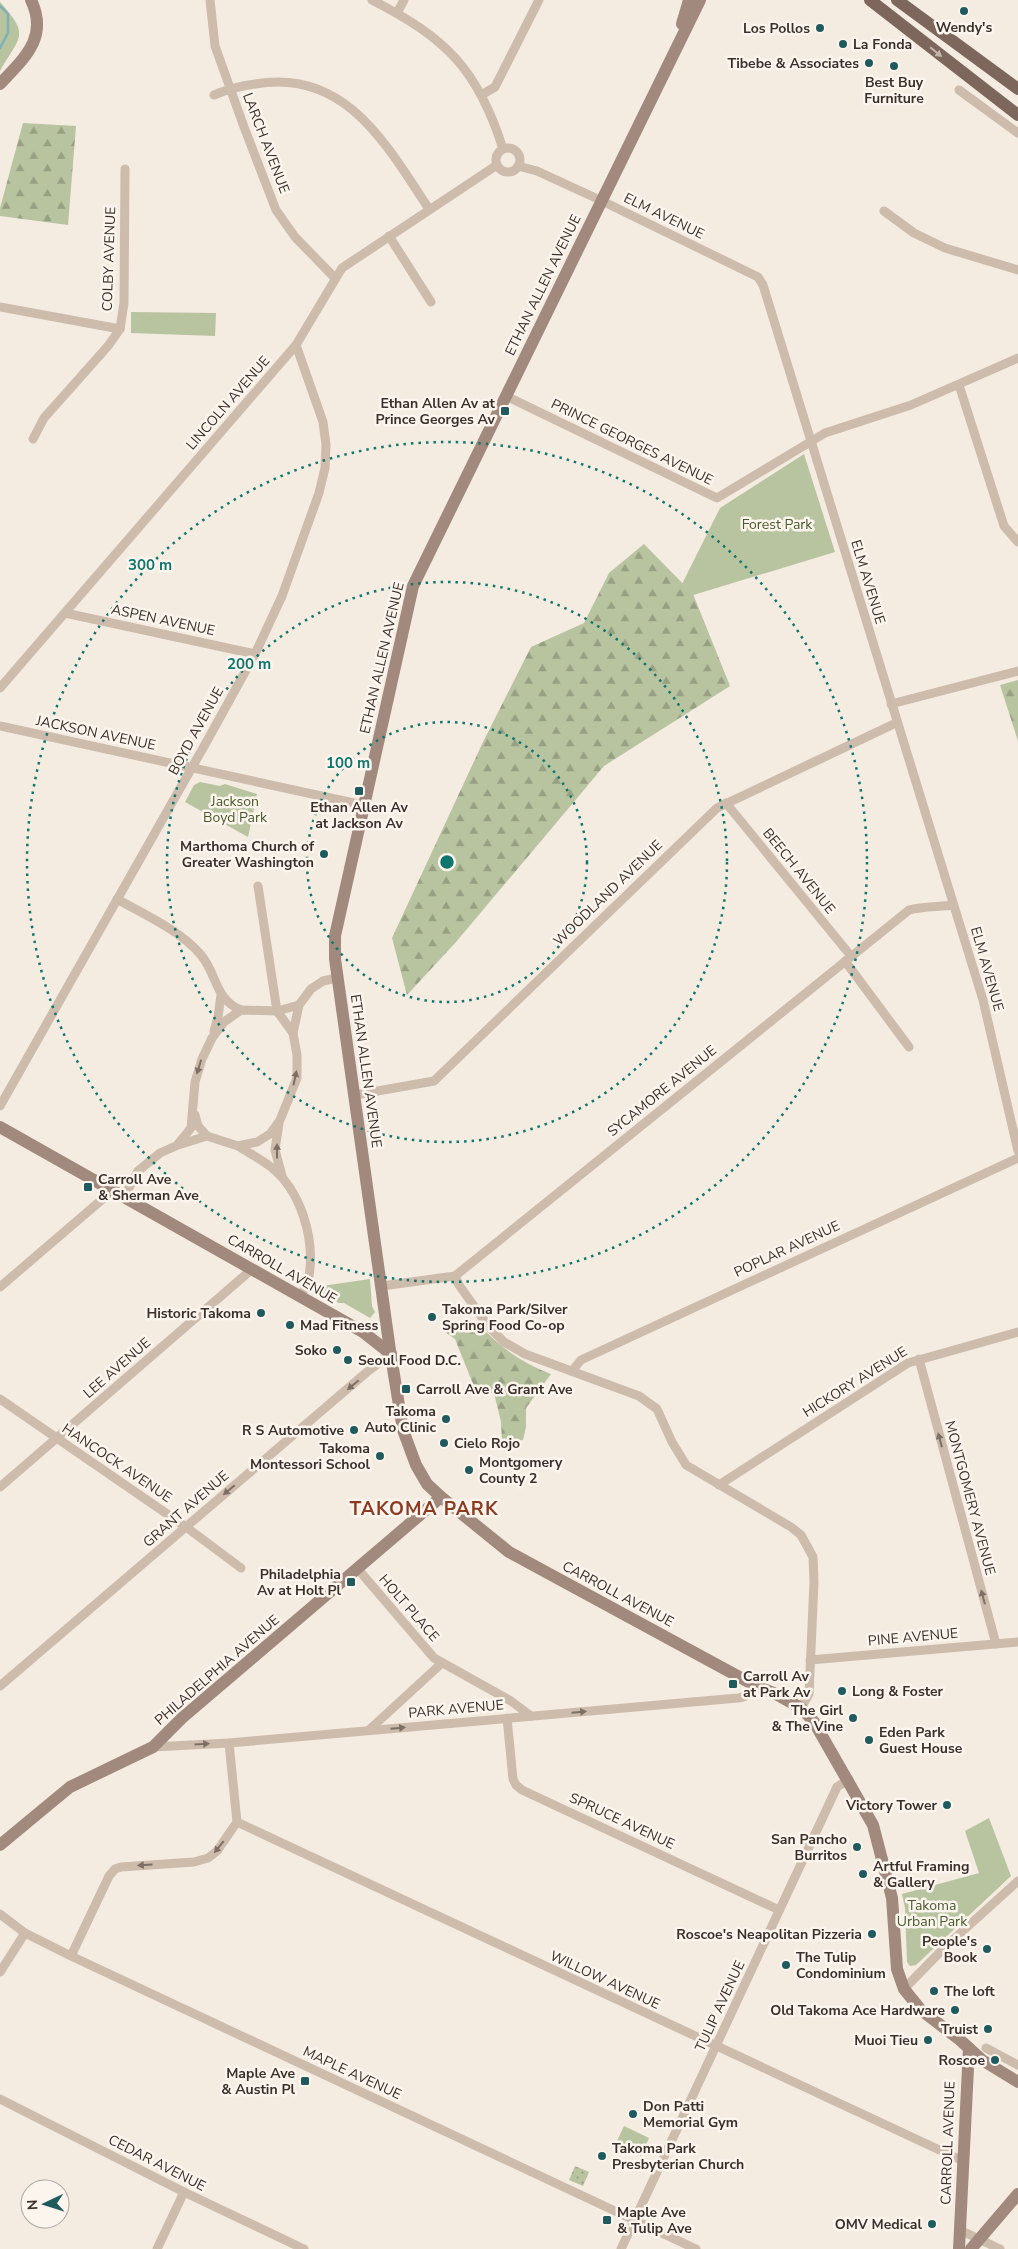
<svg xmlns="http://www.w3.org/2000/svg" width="1018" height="2249" font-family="'Nunito Sans',sans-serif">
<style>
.green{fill:#b8c4a0}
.forest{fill:url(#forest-firs)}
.garden{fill:url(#garden-dots)}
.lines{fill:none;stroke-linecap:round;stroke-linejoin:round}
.stream{stroke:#7fb0b2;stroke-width:2.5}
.street{stroke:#cdbbac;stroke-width:9}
.secondary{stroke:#a18a7d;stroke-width:12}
.primary{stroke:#7d675c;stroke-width:12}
.oneway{fill:#c2b5ac}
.oneway2{fill:#7d6f65}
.ring{fill:none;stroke:#0f766e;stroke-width:2.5;stroke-dasharray:2.5 5}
.poi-dot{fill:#1f5a5e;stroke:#fbf5ee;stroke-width:2}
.labels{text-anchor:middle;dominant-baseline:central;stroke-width:5;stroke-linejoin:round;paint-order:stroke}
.poi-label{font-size:14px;font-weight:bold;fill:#3b302b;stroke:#fbf5ee;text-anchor:end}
.street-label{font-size:14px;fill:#3b302b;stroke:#fbf5ee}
.park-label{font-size:14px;fill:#4a5a2e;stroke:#fbf5ee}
.district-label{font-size:19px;font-weight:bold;letter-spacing:1px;fill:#8c3b22;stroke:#fbf5ee}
.centre{fill:#0f766e;stroke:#fbf5ee;stroke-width:2.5}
.ring-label{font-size:15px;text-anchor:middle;font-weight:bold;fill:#0f766e;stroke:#fbf5ee;stroke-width:5;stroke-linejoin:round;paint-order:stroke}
</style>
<defs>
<pattern id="forest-firs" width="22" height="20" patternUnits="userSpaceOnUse" patternTransform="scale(1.25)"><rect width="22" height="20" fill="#b8c4a0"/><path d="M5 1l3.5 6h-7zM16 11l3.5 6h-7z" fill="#97a083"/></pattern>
<pattern id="garden-dots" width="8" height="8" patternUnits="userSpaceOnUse" patternTransform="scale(1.25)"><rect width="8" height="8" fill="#b8c4a0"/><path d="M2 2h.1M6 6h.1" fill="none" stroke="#97a083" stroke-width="1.8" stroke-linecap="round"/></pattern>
</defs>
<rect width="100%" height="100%" fill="#f4ebe1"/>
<g class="green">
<path d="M0,2C30,36 21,35 0,71Z"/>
<path d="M131,312L216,313L215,336L131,333Z"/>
<path d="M804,454L835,552L690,596L682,584L720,508Z"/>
<path d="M200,782L220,786L225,784L257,794L248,837L185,802L194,785Z"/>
<path d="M370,1279L372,1306L375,1312L370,1318L344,1303H339L315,1290V1287Z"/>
<path d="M989,1818L1011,1876L916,1965L910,1966L907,1962L905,1908L902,1894L979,1873L965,1831Z"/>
<path d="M624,2126L649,2138L641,2156L619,2146L617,2141Z"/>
</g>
<g class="forest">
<path d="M23,123L76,126L68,225L0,216V208Z"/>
<path d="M644,544L693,594L730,686L604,766L456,942L407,995L392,938L483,742L531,647L584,623L609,573Z"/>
<path d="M1018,680V741L1000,685Z"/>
<path d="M479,1324C499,1347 522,1363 551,1374L526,1408V1427L523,1440L502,1442L501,1422L494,1393L477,1394L455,1339L445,1332L450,1329Z"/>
</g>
<path class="garden" d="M575,2166L589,2172L583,2186L569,2180Z"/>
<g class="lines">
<path class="stream" d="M0,6L8,14V33L0,48"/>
<g class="street">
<path d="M210,0L215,46L244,127L276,210L295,237L334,277"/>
<path d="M372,0C446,38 478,69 503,149"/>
<path d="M397,13L404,0"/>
<path d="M959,90L1018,133"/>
<path d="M483,94L495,87L539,0"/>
<path d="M214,95C228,89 240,86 255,84C345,68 386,144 429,209"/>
<circle cx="508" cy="160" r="12"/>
<path d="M518,166L537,171L600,200L758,277L763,285L983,1000L1018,1151"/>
<path d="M884,211L914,233L945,248L1018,270"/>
<path d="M389,236L431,302"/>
<path d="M0,307L120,329"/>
<path d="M959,385L1004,526L1018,542"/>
<path d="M506,396L717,498L825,433L911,405L1018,358"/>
<path d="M33,439L44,418L108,346L120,329L124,303L125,169"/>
<path d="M65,613L255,654"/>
<path d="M0,688L296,345L342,268L497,165"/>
<path d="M891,704L1018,671"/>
<path d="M0,726L363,805"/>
<path d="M726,803L851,956"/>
<path d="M258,886L277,1011L293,1033"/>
<path d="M117,899C145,915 180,930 201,955C217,974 215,1000 241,1010"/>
<path d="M845,961L909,1047"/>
<path d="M214,1031L218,1017L221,995"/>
<path d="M355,1095L434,1081L717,808L896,723"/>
<path d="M0,1106L207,741L255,654L282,596L319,493L325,468L326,445L323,422L296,345"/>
<path d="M195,1115L198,1126L207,1136"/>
<path d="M279,1123L275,1150L282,1176"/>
<path d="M178,1144L191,1128L195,1082L202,1059L212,1038L224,1022L241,1010L277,1011L299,1005"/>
<path d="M238,1146C249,1153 261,1159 271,1167C301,1191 315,1238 309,1276C307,1283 303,1291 301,1297"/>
<path d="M124,1197L138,1171L160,1153L178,1145L207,1136L238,1146L257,1142L270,1134L280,1120L297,1078V1055L293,1033L299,1005L311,989L323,981L337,978"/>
<path d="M455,1276L459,1285L488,1326L504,1342L525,1354L639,1396L657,1409L672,1442L686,1465L791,1527L801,1535L813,1557L814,1582L809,1694L801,1708"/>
<path d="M382,1286L455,1276L909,910C923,906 939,907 953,905"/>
<path d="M0,1287L112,1191"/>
<path d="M919,1359L996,1644"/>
<path d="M572,1371L581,1360L1018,1158"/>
<path d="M0,1399L186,1527L241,1568"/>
<path d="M719,1485L908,1363L1018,1332"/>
<path d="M0,1487L251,1270"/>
<path d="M357,1568L434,1658L511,1701L531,1716"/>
<path d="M810,1660L1018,1642"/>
<path d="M0,1686L367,1372L391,1354"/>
<path d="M507,1718L513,1779L516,1785L522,1790L779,1910"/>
<path d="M369,1730L442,1663"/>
<path d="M153,1747L229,1743L738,1698C747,1697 751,1693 756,1686"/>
<path d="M237,1822L963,2161"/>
<path d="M0,1914L25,1933L71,1956L696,2249"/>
<path d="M71,1956L109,1876L115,1869L121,1867L194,1862L208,1858L217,1851L237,1822L229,1743"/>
<path d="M0,1972L25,1933"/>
<path d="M904,1989L945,1947L1018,1881"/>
<path d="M986,2048L1018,2065"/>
<path d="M0,2099L184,2192L304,2249"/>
<path d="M960,2230L1000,2249"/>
<path d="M157,2249L184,2192"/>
<path d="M621,2249L837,1787L849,1779"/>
</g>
<g class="secondary">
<path d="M700,0L413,586L335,936V959L390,1350L403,1430L416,1465L427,1484L441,1497L509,1552L756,1686L774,1693L801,1708L814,1722L873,1825L892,1898L897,1969L904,1989L921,2010L960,2040L982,2060L1018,2082"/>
<path d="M682,24L689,0"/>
<path d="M0,84C24,58 49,38 31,0"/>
<path d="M0,1127L363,1332L391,1354"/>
<path d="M0,1845L70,1787L153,1747L182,1718L441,1497"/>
<path d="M959,2249L969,2048"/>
<path d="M971,2249L1018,2194"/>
</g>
<g class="primary">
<path d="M870,0L1018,115"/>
<path d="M897,0L1018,89"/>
</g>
</g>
<defs><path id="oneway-solid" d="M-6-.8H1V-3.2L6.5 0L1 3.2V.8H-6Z" transform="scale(1.25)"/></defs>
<use class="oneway" href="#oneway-solid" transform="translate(936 52) rotate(39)"/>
<g class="oneway2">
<use href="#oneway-solid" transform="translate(199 1067) rotate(107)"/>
<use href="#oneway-solid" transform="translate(295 1078) rotate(-78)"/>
<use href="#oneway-solid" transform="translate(277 1151) rotate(-90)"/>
<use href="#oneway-solid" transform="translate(353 1385) rotate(140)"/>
<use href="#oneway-solid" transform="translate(940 1440) rotate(-105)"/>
<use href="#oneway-solid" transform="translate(229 1490) rotate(140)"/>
<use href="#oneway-solid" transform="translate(983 1597) rotate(-105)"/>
<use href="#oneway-solid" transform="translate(579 1712) rotate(-5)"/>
<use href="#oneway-solid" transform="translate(398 1728) rotate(-5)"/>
<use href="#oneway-solid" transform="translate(202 1744) rotate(-3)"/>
<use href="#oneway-solid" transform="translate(219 1847) rotate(129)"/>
<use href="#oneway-solid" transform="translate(145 1865) rotate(176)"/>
</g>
<g class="ring">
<circle cx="447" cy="862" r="140"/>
<circle cx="447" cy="862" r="280"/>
<circle cx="447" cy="862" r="420"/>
</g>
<g class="poi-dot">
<circle cx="964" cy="11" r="5"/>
<circle cx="820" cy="28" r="5"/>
<circle cx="843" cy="44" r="5"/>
<circle cx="869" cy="63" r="5"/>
<circle cx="894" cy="66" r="5"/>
<rect x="500" y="406" width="10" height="10" rx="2.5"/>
<rect x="354" y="786" width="10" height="10" rx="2.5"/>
<circle cx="324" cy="854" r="5"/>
<rect x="83" y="1182" width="10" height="10" rx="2.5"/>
<circle cx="261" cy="1313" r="5"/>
<circle cx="432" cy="1317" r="5"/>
<circle cx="290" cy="1325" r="5"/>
<circle cx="337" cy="1350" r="5"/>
<circle cx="348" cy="1360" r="5"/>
<rect x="401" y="1384" width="10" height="10" rx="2.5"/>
<circle cx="446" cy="1419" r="5"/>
<circle cx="354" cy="1430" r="5"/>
<circle cx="444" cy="1443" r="5"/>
<circle cx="380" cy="1456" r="5"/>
<circle cx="469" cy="1470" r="5"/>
<rect x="346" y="1577" width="10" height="10" rx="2.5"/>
<rect x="728" y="1679" width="10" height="10" rx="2.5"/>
<circle cx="842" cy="1691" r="5"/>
<circle cx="853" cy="1718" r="5"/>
<circle cx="869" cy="1740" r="5"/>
<circle cx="947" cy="1805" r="5"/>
<circle cx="857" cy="1847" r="5"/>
<circle cx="863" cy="1874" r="5"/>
<circle cx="872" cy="1934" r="5"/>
<circle cx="987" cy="1949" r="5"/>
<circle cx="786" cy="1965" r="5"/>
<circle cx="934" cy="1991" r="5"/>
<circle cx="955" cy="2010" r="5"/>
<circle cx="988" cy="2029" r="5"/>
<circle cx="928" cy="2040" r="5"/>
<circle cx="995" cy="2060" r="5"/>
<rect x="300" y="2076" width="10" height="10" rx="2.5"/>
<circle cx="633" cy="2114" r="5"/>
<circle cx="602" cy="2156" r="5"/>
<rect x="602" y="2215" width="10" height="10" rx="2.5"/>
<circle cx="932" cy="2224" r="5"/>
</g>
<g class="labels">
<g class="poi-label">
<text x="964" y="27" text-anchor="middle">Wendy's</text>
<text x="810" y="28">Los Pollos</text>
<text x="853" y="44" text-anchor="start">La Fonda</text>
<text x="859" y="63">Tibebe &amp; Associates</text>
<text x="894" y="82" text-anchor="middle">Best Buy<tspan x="894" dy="16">Furniture</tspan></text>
<text x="495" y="403">Ethan Allen Av at<tspan x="495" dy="16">Prince Georges Av</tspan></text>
<text x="359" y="807" text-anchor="middle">Ethan Allen Av<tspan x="359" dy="16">at Jackson Av</tspan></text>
<text x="314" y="846">Marthoma Church of<tspan x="314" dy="16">Greater Washington</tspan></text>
<text x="98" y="1179" text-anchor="start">Carroll Ave<tspan x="98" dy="16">&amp; Sherman Ave</tspan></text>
<text x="442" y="1309" text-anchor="start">Takoma Park/Silver<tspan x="442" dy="16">Spring Food Co-op</tspan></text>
<text x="251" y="1313">Historic Takoma</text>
<text x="300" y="1325" text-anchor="start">Mad Fitness</text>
<text x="327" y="1350">Soko</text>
<text x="358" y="1360" text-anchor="start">Seoul Food D.C.</text>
<text x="416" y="1389" text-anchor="start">Carroll Ave &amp; Grant Ave</text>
<text x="436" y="1411">Takoma<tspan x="436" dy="16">Auto Clinic</tspan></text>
<text x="344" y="1430">R S Automotive</text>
<text x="454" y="1443" text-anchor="start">Cielo Rojo</text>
<text x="370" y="1448">Takoma<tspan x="370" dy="16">Montessori School</tspan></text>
<text x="479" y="1462" text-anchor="start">Montgomery<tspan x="479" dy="16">County 2</tspan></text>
<text x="341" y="1574">Philadelphia<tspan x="341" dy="16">Av at Holt Pl</tspan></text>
<text x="743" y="1676" text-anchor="start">Carroll Av<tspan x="743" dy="16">at Park Av</tspan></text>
<text x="852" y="1691" text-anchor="start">Long &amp; Foster</text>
<text x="843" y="1710">The Girl<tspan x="843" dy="16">&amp; The Vine</tspan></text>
<text x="879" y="1732" text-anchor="start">Eden Park<tspan x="879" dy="16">Guest House</tspan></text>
<text x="937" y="1805">Victory Tower</text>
<text x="847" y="1839">San Pancho<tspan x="847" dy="16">Burritos</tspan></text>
<text x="873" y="1866" text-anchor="start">Artful Framing<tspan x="873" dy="16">&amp; Gallery</tspan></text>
<text x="862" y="1934">Roscoe's Neapolitan Pizzeria</text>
<text x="977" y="1941">People's<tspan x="977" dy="16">Book</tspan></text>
<text x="796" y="1957" text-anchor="start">The Tulip<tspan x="796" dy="16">Condominium</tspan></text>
<text x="944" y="1991" text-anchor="start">The loft</text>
<text x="945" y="2010">Old Takoma Ace Hardware</text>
<text x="978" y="2029">Truist</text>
<text x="918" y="2040">Muoi Tieu</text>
<text x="985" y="2060">Roscoe</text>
<text x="295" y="2073">Maple Ave<tspan x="295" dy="16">&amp; Austin Pl</tspan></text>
<text x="643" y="2106" text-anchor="start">Don Patti<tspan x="643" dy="16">Memorial Gym</tspan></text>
<text x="612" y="2148" text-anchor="start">Takoma Park<tspan x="612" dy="16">Presbyterian Church</tspan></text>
<text x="617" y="2212" text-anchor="start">Maple Ave<tspan x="617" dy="16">&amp; Tulip Ave</tspan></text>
<text x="922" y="2224">OMV Medical</text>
</g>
<g class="street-label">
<text transform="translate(266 143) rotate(69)">LARCH AVENUE</text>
<text transform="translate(664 216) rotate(26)">ELM AVENUE</text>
<text transform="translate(109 259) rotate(-88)">COLBY AVENUE</text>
<text transform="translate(543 285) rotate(-64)">ETHAN ALLEN AVENUE</text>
<text transform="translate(228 403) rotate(-49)">LINCOLN AVENUE</text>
<text transform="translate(632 442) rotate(26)">PRINCE GEORGES AVENUE</text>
<text transform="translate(868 582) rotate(73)">ELM AVENUE</text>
<text transform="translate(163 620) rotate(12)">ASPEN AVENUE</text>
<text transform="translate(382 658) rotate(-77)">ETHAN ALLEN AVENUE</text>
<text transform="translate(196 731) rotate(-61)">BOYD AVENUE</text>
<text transform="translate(96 733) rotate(12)">JACKSON AVENUE</text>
<text transform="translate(799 871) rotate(51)">BEECH AVENUE</text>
<text transform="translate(608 893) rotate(-44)">WOODLAND AVENUE</text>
<text transform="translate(987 969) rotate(74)">ELM AVENUE</text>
<text transform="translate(366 1071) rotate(82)">ETHAN ALLEN AVENUE</text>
<text transform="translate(662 1091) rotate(-39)">SYCAMORE AVENUE</text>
<text transform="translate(787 1249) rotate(-25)">POPLAR AVENUE</text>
<text transform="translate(282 1269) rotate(30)">CARROLL AVENUE</text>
<text transform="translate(117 1368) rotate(-41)">LEE AVENUE</text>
<text transform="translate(855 1382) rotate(-32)">HICKORY AVENUE</text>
<text transform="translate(117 1463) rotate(34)">HANCOCK AVENUE</text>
<text transform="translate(970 1498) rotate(75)">MONTGOMERY AVENUE</text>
<text transform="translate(186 1509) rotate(-41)">GRANT AVENUE</text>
<text transform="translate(618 1594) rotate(28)">CARROLL AVENUE</text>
<text transform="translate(409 1608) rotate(49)">HOLT PLACE</text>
<text transform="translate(913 1637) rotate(-5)">PINE AVENUE</text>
<text transform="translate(217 1670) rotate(-41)">PHILADELPHIA AVENUE</text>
<text transform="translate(456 1709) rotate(-5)">PARK AVENUE</text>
<text transform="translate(622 1821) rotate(25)">SPRUCE AVENUE</text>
<text transform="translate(605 1980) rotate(25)">WILLOW AVENUE</text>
<text transform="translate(720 2006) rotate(-65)">TULIP AVENUE</text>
<text transform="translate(352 2073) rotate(25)">MAPLE AVENUE</text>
<text transform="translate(948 2143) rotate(-88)">CARROLL AVENUE</text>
<text transform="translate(157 2163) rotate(27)">CEDAR AVENUE</text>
</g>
<g class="park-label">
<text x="777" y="524">Forest Park</text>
<text x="235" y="801">Jackson<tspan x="235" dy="16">Boyd Park</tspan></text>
<text x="932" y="1905">Takoma<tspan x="932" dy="16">Urban Park</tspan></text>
</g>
<g class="district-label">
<text x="424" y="1509">TAKOMA PARK</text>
</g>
</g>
<circle cx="447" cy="862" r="8" class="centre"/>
<g class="ring-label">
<text x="150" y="570">300 m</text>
<text x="249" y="669">200 m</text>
<text x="348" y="768">100 m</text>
</g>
<g transform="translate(45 2204) rotate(266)"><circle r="24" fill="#fbf5ee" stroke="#aea6a0"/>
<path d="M0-4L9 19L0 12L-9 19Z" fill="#1f5a5e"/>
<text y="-8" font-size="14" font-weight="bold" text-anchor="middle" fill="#3b302b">N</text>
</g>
</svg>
